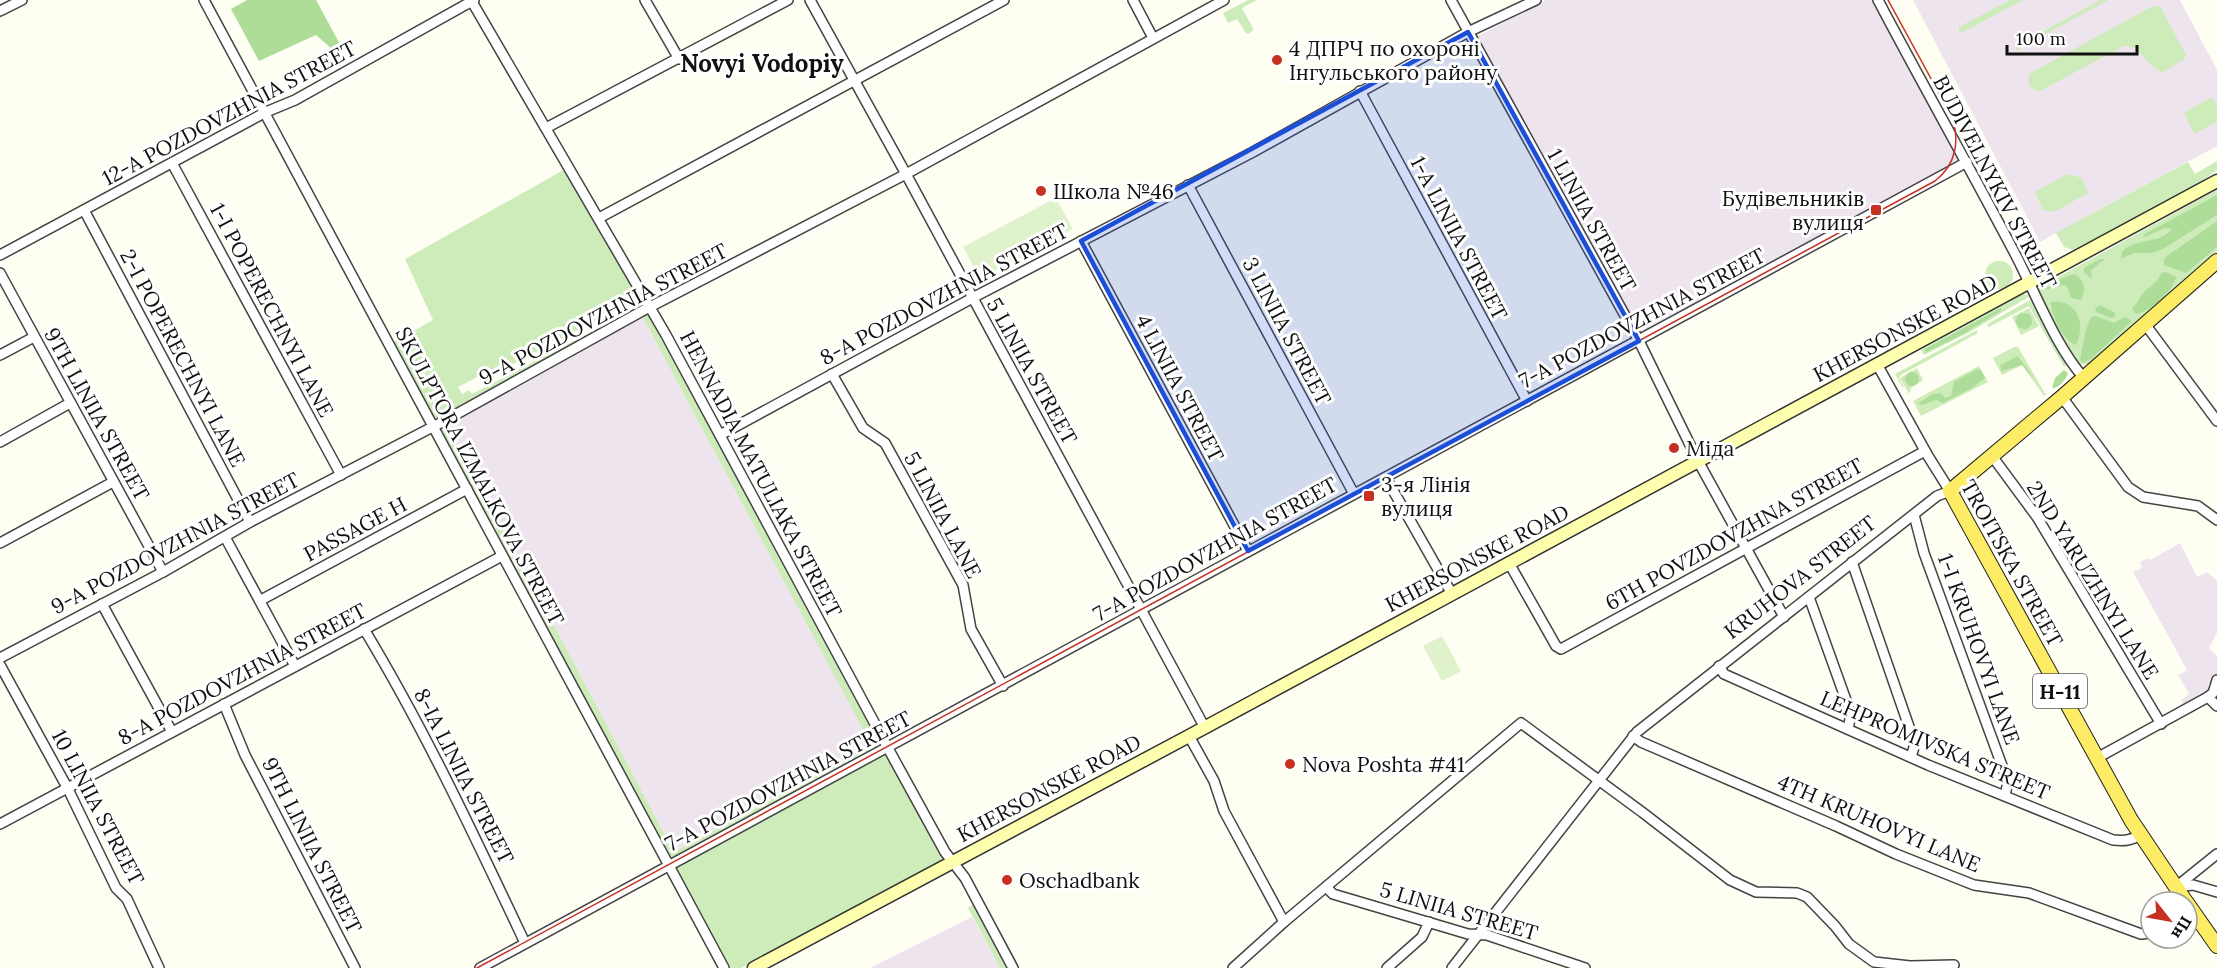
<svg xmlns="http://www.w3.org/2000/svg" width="2217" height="968" font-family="Lora,serif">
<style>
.industrial{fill:#eee4ee}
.green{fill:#cdecba;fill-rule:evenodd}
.forest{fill:#aedd99}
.pitch{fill:#e0f2cc}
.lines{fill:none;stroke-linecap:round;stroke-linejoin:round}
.minor-casing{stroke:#434343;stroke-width:12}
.secondary-casing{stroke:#323232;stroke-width:15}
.primary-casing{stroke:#212121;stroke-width:16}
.minor{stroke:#fff;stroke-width:9}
.secondary{stroke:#fdffae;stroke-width:12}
.primary{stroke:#fdec65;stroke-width:14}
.tram{stroke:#c63021;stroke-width:1.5}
.marked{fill:#1d4ed8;fill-opacity:0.2;stroke:#1d4ed8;stroke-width:4.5;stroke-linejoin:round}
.poi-dot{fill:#c63021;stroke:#fff;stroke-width:2}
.labels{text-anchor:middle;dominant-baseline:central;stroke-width:6;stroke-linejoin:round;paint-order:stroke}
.shield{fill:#fff;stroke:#585858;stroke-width:1.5}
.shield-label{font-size:20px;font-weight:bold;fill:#101010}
.poi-label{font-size:21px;fill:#101010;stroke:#fff;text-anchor:start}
.street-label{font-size:21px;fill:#101010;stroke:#fff}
.quarter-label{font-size:24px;font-weight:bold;fill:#101010;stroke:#fff}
</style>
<rect width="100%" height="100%" fill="#fffef3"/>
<g class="industrial">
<path d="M1546,0H1872L1961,163L1640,332L1478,36Z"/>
<path d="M1913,0H2180L2217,70V146L2040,242Z"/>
<path d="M642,316L872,745L674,852L447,423Z"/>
<path d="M2180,543L2197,577L2207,572L2217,581V633L2209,648L2217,656V675L2207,686L2210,691L2185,707L2181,700L2189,694L2178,675L2187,670L2133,572L2142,568L2140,562L2148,558L2150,560Z"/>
<path d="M972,917L1000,968H870Z"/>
</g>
<g class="green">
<path d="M1248,0H1257L1242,8L1254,30L1248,34L1245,32L1237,19L1228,23L1223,13Z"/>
<path d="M2010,0H2023L1963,32H1959V27Z"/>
<path d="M2100,0H2108L2017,50L2015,49V47Z"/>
<path d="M2157,6L2161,8L2186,55L2184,59L2164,72C2147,70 2144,46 2124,46L2040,91L2034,90L2029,85V74L2151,7Z"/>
<path d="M2212,97L2217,105V122L2194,134L2184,113Z"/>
<path d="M2217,161V170L2195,186L2073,250L2064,247L2056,233L2188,162L2195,174Z"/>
<path d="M567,168L643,306L438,420L435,418L394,342L433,320L405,259ZM636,300L639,307L472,394L469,390L462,394L458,387L481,375L484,379Z"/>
<path d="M2068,174L2082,178L2088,193L2054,212L2043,210L2035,192Z"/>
<path d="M2217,190V252L2088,364L2078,365L2040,296L2038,288Z"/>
<circle cx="1999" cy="275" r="14"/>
<path d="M2023,294L2030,296L1968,333L1924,355L1921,350Z"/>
<path d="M2030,300L2066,365L2064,367L2029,306L1989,327L1987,324Z"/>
<path d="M2029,308L2039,326L2021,335L2012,317Z"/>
<path d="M647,313L652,315L943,855L940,863L741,968H729L440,431L442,426L447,423L674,852L872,746L642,316Z"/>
<path d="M1977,330L1978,333L1901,375L1899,378L1904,387H1902L1895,374Z"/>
<path d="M2014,347H2018L2046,395L2044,396L2022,365L2002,375L1993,358Z"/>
<path d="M1979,366L1988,382L1921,416L1913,401Z"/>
<path d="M1917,368L1923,380L1911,388L1909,394L1900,378Z"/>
<path d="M974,904L1009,968H1000L968,908Z"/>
</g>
<g class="forest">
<path d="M247,0H316L341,46L333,50L316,35L259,61L231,9Z"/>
<path d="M2217,195V215L2163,249L2152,253H2134L2121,259L2122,252C2136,237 2159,245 2172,229L2165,228L2142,238L2145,234Z"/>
<path d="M2217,221V247L2186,273L2164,265V259L2167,256Z"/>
<path d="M2100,259H2105L2091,270L2092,279L2084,272V268Z"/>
<path d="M2166,272L2176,277C2174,291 2149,312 2136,314L2132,308C2137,304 2138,301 2141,296C2148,286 2156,286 2161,273Z"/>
<path d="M2074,274C2084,279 2087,290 2081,300L2071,298L2067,287L2064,285L2044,290L2062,278Z"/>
<path d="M2051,302C2078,299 2086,324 2076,345C2064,342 2050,314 2051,302Z"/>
<path d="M2100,305L2115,313V317L2111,318L2096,312L2095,309Z"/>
<path d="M2001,308V311L1963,334L1925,353V349Z"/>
<circle cx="2024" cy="321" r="8"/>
<path d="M2096,316L2114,323L2125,317L2132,321L2092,358L2083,363L2080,360L2086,329L2091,317Z"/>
<path d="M2018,356L2035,380L2022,365L2002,371L2000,365Z"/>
<path d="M1977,369L1981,370L1985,378L1972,388L1943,403L1936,400L1922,405L1918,403L1933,394L1941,393L1945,398L1951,396L1954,382Z"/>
<path d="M2064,370L2068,373C2066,380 2059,388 2052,388L2055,378Z"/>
<circle cx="1912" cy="379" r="7"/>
</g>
<g class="pitch">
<path d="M1056,198L1073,229L980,279L963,247Z"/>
<path d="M1442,636L1461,671L1442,681L1423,646Z"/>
</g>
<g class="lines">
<defs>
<g id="minor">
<path d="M204,0L724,968"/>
<path d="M471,0L666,335L889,750L945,852L965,878L1013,968"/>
<path d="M645,0L679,59"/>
<path d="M810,0L906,174L1205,728"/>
<path d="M1133,0L1153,38"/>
<path d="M1451,0L1639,341L1698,461L1784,617"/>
<path d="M1878,0C1922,84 1969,166 2013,250C2034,289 2055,346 2084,378"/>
<path d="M0,11L22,0"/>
<path d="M1360,91L1527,401"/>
<path d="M546,128L788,0"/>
<path d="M172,163L341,475"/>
<path d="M1188,185L1354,494"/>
<path d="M84,210L250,522"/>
<path d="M599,218L1004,0"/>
<path d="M1081,241L1248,551"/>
<path d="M0,255L266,112L295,100L474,0"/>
<path d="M0,273L163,572"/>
<path d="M2145,324L2217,421"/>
<path d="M0,355L34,337"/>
<path d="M832,374L863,428L885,443L963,585L971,629L1003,686"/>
<path d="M2062,397L2128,487L2143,497L2198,506L2217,520"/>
<path d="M720,435L978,295L1253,152L1468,32L1536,0"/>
<path d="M0,442L70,403"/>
<path d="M1992,456L2037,517L2161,724"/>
<path d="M1386,478L1452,594"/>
<path d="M1914,515L1924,553L2008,782L2005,795"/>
<path d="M225,537L295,666"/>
<path d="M0,543L113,482"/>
<path d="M1852,562L1915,744L1911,757"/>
<path d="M1509,563L1556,646L1561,649L1925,451"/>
<path d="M1809,597L1851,714L1848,729"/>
<path d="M261,600L467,489"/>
<path d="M102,604L172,732"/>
<path d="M364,629C425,730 475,837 525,943"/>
<path d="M0,658L163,572L250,522L444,421L644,310L906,174L1224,0"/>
<path d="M0,665L68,789L116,888L127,899L159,968"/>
<path d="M1719,666L1724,674L1928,765L2113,840C2124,841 2131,841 2141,834"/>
<path d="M2208,697L2217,706"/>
<path d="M224,704L245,755L355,968"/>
<path d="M1189,736L1214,781L1224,811L1284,922"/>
<path d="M1633,736L1641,742L1836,826L1896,854L1974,885L2029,893L2141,934L2151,933"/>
<path d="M2097,758L2208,697L2213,693L2217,680"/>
<path d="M0,824L502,556"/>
<path d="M1326,887L1333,894L1468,934L1487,935L1585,968"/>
<path d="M2176,887L2217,854"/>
<path d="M2176,887L2193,885L2217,892"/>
<path d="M480,968L1967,162"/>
<path d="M1233,968L1284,922L1521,723L1642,812L1730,880L1756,892L1797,893L1807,897L1835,926L1849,944L1874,962L1910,966L1954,965"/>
<path d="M1387,968L1422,937L1429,922"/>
<path d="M1452,968L1637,732L1937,496L1950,491L1928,456L1878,366"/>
</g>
<path id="secondary" d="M754,968L1189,736L2217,181"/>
<g id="primary">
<path d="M2186,902L2131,820L1950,491L2062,397L2217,261"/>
<path d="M2187,903L2217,946"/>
</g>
</defs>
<use href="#minor" class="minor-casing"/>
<use href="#secondary" class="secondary-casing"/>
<use href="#primary" class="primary-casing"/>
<use href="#minor" class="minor"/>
<use href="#secondary" class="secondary"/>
<use href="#primary" class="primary"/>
<path class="tram" d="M477,968L1935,181C1956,165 1960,141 1952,117L1888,0"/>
</g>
<path class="marked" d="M1468,32L1639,341L1248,551L1081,241Z"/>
<g class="poi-dot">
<circle cx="1277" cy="60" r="6"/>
<circle cx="1041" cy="191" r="6"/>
<rect x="1870" y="204" width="12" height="12" rx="3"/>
<circle cx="1674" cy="448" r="6"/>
<rect x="1363" y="490" width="12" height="12" rx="3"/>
<circle cx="1290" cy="764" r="6"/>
<circle cx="1007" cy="880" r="6"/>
</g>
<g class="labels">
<rect class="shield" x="2033" y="674" width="54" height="34" rx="4.5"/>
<g class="shield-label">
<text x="2060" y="691">Н-11</text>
</g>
<g class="poi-label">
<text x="1289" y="48">4 ДПРЧ по охороні<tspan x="1289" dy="24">Інгульського району</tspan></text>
<text x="1053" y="191">Школа №46</text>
<text x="1864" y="198" text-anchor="end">Будівельників<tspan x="1864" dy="24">вулиця</tspan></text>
<text x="1686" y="448">Міда</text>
<text x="1381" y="484">3-я Лінія<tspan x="1381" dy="24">вулиця</tspan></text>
<text x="1302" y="764">Nova Poshta #41</text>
<text x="1019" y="880">Oschadbank</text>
</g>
<g class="street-label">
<text transform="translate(229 113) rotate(-28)">12-A POZDOVZHNIA STREET</text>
<text transform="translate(1995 182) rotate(62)">BUDIVELNYKIV STREET</text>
<text transform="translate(1592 220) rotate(61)">1 LINIIA STREET</text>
<text transform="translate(1459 238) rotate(62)">1-A LINIIA STREET</text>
<text transform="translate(944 294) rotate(-28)">8-A POZDOVZHNIA STREET</text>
<text transform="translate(272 310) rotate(62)">1-I POPERECHNYI LANE</text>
<text transform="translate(603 314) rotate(-28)">9-A POZDOVZHNIA STREET</text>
<text transform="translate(1642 318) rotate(-28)">7-A POZDOVZHNIA STREET</text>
<text transform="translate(1905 328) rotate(-28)">KHERSONSKE ROAD</text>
<text transform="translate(1287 331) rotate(62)">3 LINIIA STREET</text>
<text transform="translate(183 358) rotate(62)">2-I POPERECHNYI LANE</text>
<text transform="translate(1032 371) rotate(61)">5 LINIIA STREET</text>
<text transform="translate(1180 388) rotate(62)">4 LINIIA STREET</text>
<text transform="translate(97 414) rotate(61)">9TH LINIIA STREET</text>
<text transform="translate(761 474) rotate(62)">HENNADIA MATULIAKA STREET</text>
<text transform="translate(480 476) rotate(62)">SKULPTORA IZMALKOVA STREET</text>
<text transform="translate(943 515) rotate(62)">5 LINIIA LANE</text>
<text transform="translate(355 529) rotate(-28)">PASSAGE H</text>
<text transform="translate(1734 534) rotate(-29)">6TH POVZDOVZHNA STREET</text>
<text transform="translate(175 543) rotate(-28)">9-A POZDOVZHNIA STREET</text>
<text transform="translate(1215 549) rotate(-29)">7-A POZDOVZHNIA STREET</text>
<text transform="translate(1477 558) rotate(-28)">KHERSONSKE ROAD</text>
<text transform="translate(2012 563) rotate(61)">TROITSKA STREET</text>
<text transform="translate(1800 577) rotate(-38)">KRUHOVA STREET</text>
<text transform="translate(2093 580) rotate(58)">2ND YARUZHNYI LANE</text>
<text transform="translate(1979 649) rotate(70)">1-I KRUHOVYI LANE</text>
<text transform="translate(242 674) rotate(-28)">8-A POZDOVZHNIA STREET</text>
<text transform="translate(1935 745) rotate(23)">LEHPROMIVSKA STREET</text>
<text transform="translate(464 776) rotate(63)">8-IA LINIIA STREET</text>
<text transform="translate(788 781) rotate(-28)">7-A POZDOVZHNIA STREET</text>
<text transform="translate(1049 788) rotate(-28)">KHERSONSKE ROAD</text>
<text transform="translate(98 807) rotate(62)">10 LINIIA STREET</text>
<text transform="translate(1879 823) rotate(23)">4TH KRUHOVYI LANE</text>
<text transform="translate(312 845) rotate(63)">9TH LINIIA STREET</text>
<text transform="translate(1459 911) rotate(16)">5 LINIIA STREET</text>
</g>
<g class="quarter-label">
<text x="762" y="63">Novyi Vodopiy</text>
</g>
</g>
<g transform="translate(2169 920) rotate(121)"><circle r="28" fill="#ffffff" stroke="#9f9f9f" stroke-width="1.5"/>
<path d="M0-4.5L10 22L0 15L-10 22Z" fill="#c63021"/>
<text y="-9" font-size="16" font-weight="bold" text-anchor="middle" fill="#101010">Пн</text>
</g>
<path d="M2007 45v9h130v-9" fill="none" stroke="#101010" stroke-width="3"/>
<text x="2016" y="45" font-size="18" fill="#101010" stroke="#ffffff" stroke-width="4.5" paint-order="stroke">100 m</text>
</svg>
